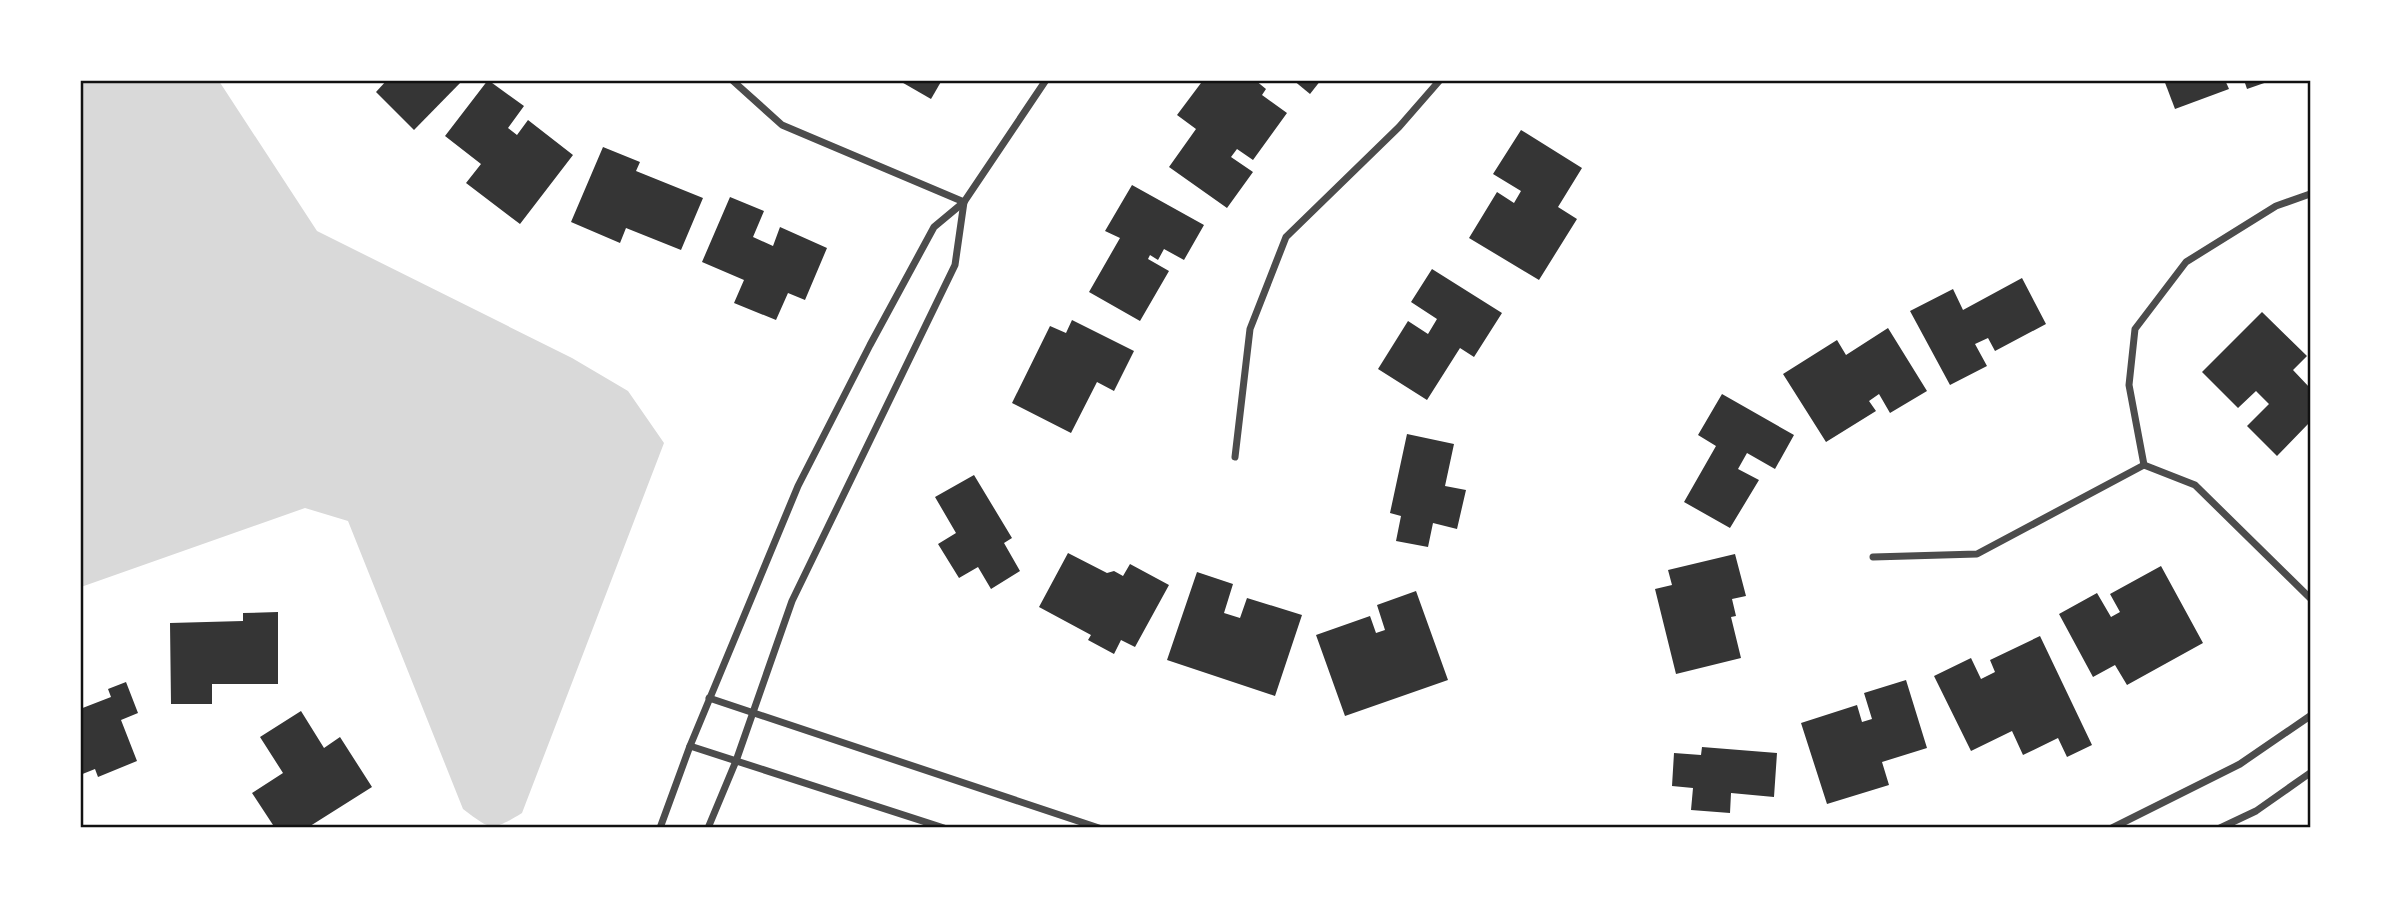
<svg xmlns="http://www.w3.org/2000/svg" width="2391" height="908" font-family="'Source Serif 4',serif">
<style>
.water{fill:#d9d9d9}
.building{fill:#353535}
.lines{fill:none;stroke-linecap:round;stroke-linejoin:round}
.minor{stroke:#4c4c4c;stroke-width:7}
.neatline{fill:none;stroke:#111;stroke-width:2.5}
</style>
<rect width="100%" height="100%" fill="#fff"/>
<path class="water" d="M80,81H219L317,231L572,358L628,391L664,443L522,813C491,832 491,830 463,809L348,521L305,508L81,587Z"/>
<g class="building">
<path d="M387,80H463L414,130L376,92Z"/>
<path d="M488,80L524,106L508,128L517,135L528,120L573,155L520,224L466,183L481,164L445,136Z"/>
<path d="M898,80H942L931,99Z"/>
<path d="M1197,80H1255L1266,89L1262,95L1287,113L1253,160L1237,149L1231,157L1253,172L1227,208L1169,167L1196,129L1177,115L1201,83Z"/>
<path d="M1293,80H1321L1310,94Z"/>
<path d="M2164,80H2225L2229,89L2175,109Z"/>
<path d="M2244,80H2270V81L2247,89Z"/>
<path d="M1521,130L1582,168L1558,207L1577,219L1539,280L1469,238L1497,192L1514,203L1521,191L1493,174Z"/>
<path d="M603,147L640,162L636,171L703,198L681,250L626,228L620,243L571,222Z"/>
<path d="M1132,185L1204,225L1184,260L1164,249L1158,260L1150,255L1148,259L1169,271L1140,321L1089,292L1120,238L1105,231Z"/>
<path d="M730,197L764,211L753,237L773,246L780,227L827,248L805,300L788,293L776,320L734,303L744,280L702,262Z"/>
<path d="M1432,269L1502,313L1474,357L1460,348L1427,400L1378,369L1408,321L1428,334L1437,319L1411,302Z"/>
<path d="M2022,278L2046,324L1995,351L1988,338L1975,344L1987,366L1950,385L1910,311L1953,289L1963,310Z"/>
<path d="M2262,312L2307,356L2293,370L2310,388V422L2277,456L2247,426L2269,404L2256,391L2238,408L2202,372Z"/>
<path d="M1072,320L1134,351L1114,391L1097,382L1071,433L1012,403L1050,326L1066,333Z"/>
<path d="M1888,328L1927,391L1890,413L1879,394L1869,401L1876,411L1826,442L1783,374L1837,340L1846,355Z"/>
<path d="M1722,394L1794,435L1775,469L1747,453L1738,469L1759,480L1730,528L1684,502L1716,446L1698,435Z"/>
<path d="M1407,434L1454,444L1445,486L1466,490L1457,529L1433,523L1428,547L1396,541L1401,516L1390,513Z"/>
<path d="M974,475L1012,538L1004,543L1020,571L991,589L978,567L959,578L938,544L956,533L935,497Z"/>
<path d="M1068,553L1107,573L1114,571L1123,576L1130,564L1169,585L1135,647L1121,640L1114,654L1088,640L1091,635L1039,607Z"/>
<path d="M1735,554L1746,596L1732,599L1736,616L1731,617L1741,658L1676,674L1655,589L1672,585L1668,570Z"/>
<path d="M2161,566L2203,643L2127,685L2115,665L2093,677L2059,614L2097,593L2111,617L2120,612L2110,594Z"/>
<path d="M1197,572L1233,584L1224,613L1240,618L1247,598L1302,615L1275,696L1167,660Z"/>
<path d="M1416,591L1448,680L1345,716L1316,635L1370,616L1376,633L1385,630L1377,605Z"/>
<path d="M278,612V684H212V704H171L170,623L243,621V613Z"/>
<path d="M2040,636L2092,745L2067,757L2058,738L2023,755L2012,731L1971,751L1934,676L1971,658L1981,679L1995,672L1990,660Z"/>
<path d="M1906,680L1927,748L1882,762L1889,785L1827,804L1801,723L1857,705L1862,722L1872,719L1864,693Z"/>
<path d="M126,682L138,713L121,720L137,761L98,777L95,769L80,775V709L111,697L108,689Z"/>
<path d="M301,711L324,748L340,737L372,787L307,828H275L252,793L283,773L260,737Z"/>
<path d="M1702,747L1777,753L1774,797L1731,793L1730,813L1691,810L1693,788L1672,786L1674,753L1701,755Z"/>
</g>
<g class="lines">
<g class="minor">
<path d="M732,80L782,125L964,202"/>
<path d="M2310,194L2276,206L2186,262L2135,329L2129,385L2144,465L2195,485L2310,598"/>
<path d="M1235,457L1250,329L1286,237L1399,127L1440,80"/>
<path d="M1873,557L1977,554L2144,465"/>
<path d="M709,698L1099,828"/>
<path d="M690,746L944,828"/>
<path d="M660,828L690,746L798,486L870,345L934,227L964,202L1046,80"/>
<path d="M708,828L736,761L792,601L955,265L964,202"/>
<path d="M2112,828L2240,764L2310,716"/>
<path d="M2220,828L2256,811L2310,773"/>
</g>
</g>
<rect width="2391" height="908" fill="none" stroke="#ffffff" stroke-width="164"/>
<rect x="82" y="82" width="2227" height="744" class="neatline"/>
</svg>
